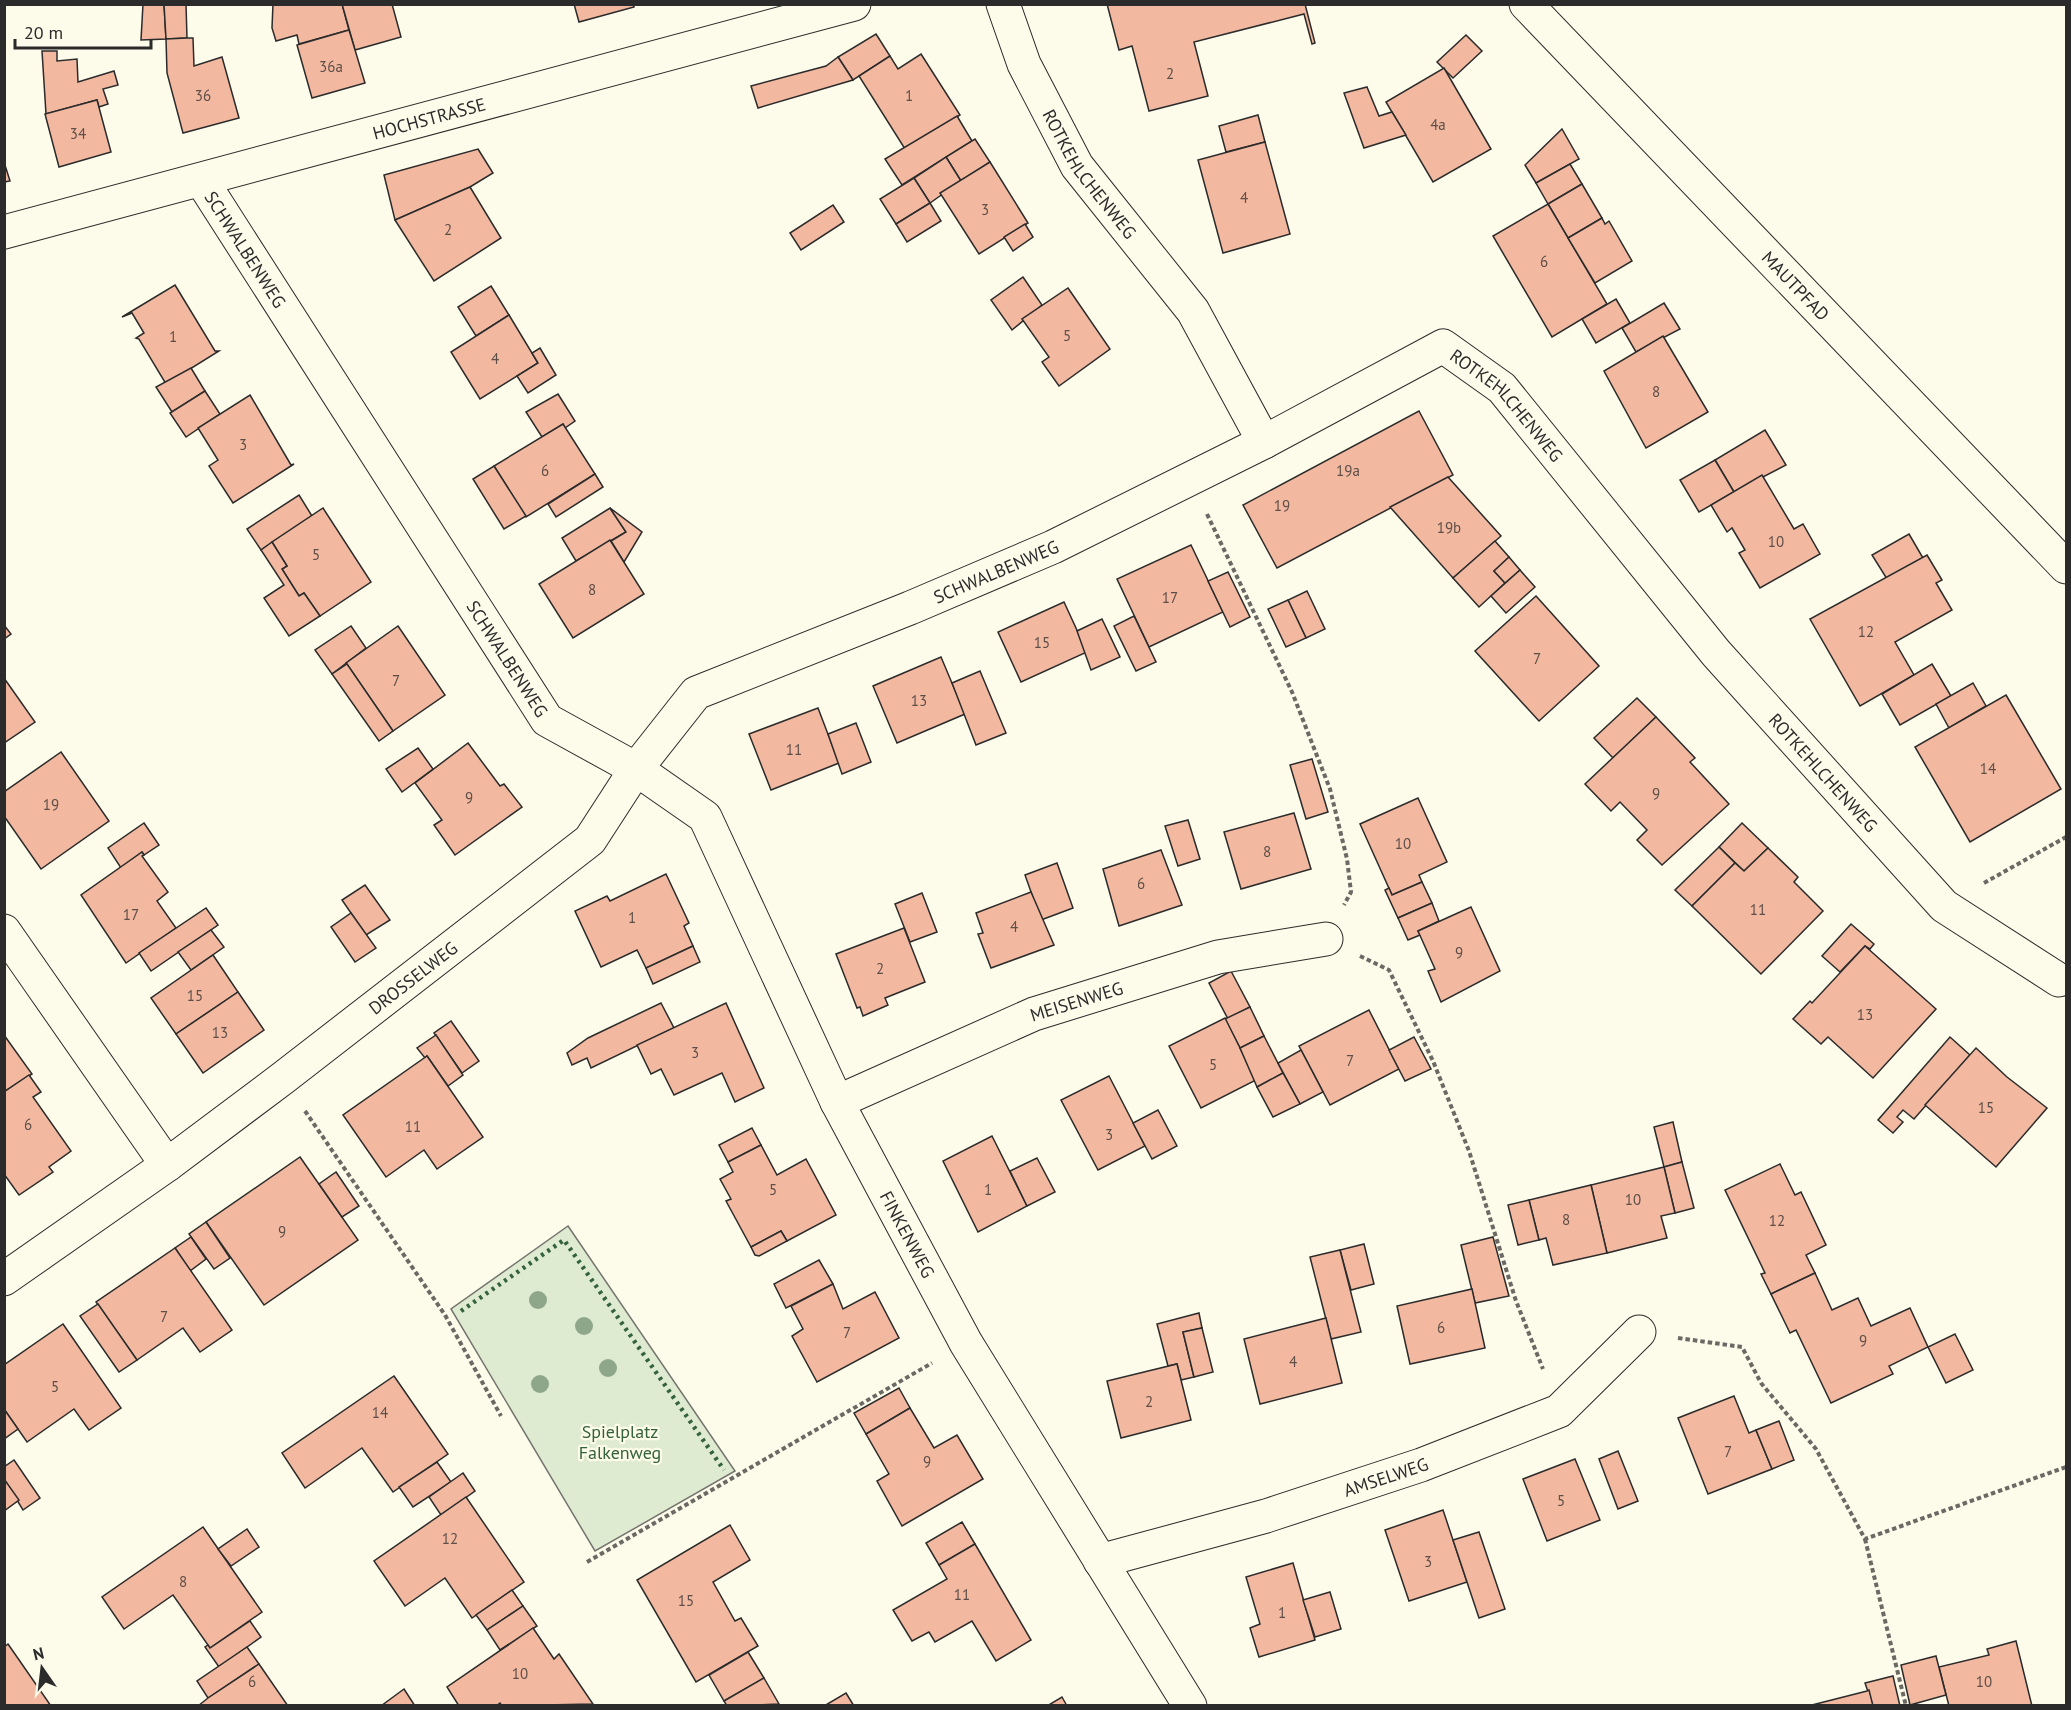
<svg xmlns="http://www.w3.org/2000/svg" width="2071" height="1710" font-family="'PT Sans',sans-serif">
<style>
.green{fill:#deebd1;stroke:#74746e;stroke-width:1.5}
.building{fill:#f2b8a0;stroke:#2b2b2b;stroke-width:1.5}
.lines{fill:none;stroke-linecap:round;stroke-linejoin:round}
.minor-casing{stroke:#2b2b2b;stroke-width:35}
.path{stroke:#6a6964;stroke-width:4;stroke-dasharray:4.5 3;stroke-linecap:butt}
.minor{stroke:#fdfbea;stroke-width:33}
.hedge{stroke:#34623c;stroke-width:4.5;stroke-dasharray:3 4.5;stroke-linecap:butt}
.tree{fill:#8ea78a}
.labels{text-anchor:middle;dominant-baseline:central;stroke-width:4.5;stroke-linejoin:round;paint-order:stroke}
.number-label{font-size:15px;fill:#5d4e48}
.street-label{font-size:18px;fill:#2b2b2b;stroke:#fdfbea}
.park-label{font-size:18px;fill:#34623c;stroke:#fdfbea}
</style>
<rect width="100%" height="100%" fill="#fdfbea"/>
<path class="green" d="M568,1226L735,1471L595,1551L451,1309Z"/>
<g class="building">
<path d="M143,4H164L166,39L141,40Z"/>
<path d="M164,4H186L187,38L166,39Z"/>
<path d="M273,4H342L349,30L299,44L297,35L276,41L272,28Z"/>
<path d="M342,4H392L401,37L355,50Z"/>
<path d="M574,4H633L634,7L579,22Z"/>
<path d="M1107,4H1305L1315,43L1312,44L1304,14L1194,42L1208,96L1149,111L1132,46L1119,50Z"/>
<path d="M349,30L365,83L312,98L297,45Z"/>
<path d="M876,34L890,56L853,80L838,57Z"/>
<path d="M1466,35L1482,51L1453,78L1437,62Z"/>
<path d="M187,38H193L194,66L222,57L239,118L183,133L167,73L166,39Z"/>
<path d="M42,51H57V61L77,59L78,82L114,71L118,85L103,89L108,104L99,107L97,100L46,114Z"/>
<path d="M921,54L960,115L905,149L859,76L890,56L898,69Z"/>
<path d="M838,57L853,80L758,108L751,86L826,66Z"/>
<path d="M1444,68L1491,149L1433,182L1386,102Z"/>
<path d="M1367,87L1379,116L1392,112L1406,135L1364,148L1344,93Z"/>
<path d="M97,100L111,152L59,167L45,114Z"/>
<path d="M1258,115L1265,142L1226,152L1219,126Z"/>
<path d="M957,116L972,141L902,185L885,159Z"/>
<path d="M1562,129L1579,159L1536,183L1525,165Z"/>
<path d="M975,139L990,162L961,181L946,157Z"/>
<path d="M1265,142L1290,234L1223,253L1198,160Z"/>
<path d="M478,149L493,173L470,187L395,220L384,175Z"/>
<path d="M946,157L961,181L930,203L914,178Z"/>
<path d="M4,162L10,181L4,182Z"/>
<path d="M990,162L1028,223L979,254L940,193Z"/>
<path d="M1570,164L1582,184L1548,204L1536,183Z"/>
<path d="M914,178L930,203L896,224L880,199Z"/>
<path d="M1582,184L1602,218L1568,238L1548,204Z"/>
<path d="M470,187L501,238L434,281L395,220Z"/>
<path d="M930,203L941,221L907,242L896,224Z"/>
<path d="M1548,204L1607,304L1552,337L1493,236Z"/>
<path d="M833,205L844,222L801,250L790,233Z"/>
<path d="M1602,218L1605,224L1609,221L1632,261L1595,283L1568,238Z"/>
<path d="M1025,224L1033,237L1013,251L1004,237Z"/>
<path d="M1023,277L1042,305L1012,330L991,300Z"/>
<path d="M175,285L215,351H219L166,384L139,339L136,338L144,333L132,313L122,317Z"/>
<path d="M491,286L509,315L476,336L458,307Z"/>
<path d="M1068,288L1110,349L1059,386L1042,362L1049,357L1022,319Z"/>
<path d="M1616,299L1630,323L1596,343L1582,319Z"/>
<path d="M1664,303L1680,329L1636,352L1622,328Z"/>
<path d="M509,315L538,363L480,399L451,352Z"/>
<path d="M1663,336L1708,412L1646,448L1604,371Z"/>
<path d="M540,348L556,375L528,393L517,376L538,363L532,353Z"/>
<path d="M191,368L205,391L172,412L156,387Z"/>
<path d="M205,391L220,414L186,437L170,413Z"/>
<path d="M558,394L575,421L565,428L563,424L542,437L526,412Z"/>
<path d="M250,395L291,465L294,464L233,503L209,466L218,460L198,428Z"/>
<path d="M1419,411L1453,475L1277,568L1243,505Z"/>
<path d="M563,424L595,474L526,517L494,466Z"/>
<path d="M1765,430L1786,465L1734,492L1715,460Z"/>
<path d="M1715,460L1734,492L1699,512L1680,480Z"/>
<path d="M494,466L526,516L504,529L473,479Z"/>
<path d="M595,474L603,487L556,517L548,504Z"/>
<path d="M1762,475L1794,529L1803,524L1820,554L1760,588L1739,553L1745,550L1732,528L1727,532L1711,505Z"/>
<path d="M1448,477L1501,536L1453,578L1390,507Z"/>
<path d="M299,495L312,516L261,550L247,529Z"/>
<path d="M323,508L371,582L320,616L304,593L299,596L282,569L287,566L272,542Z"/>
<path d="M610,508L626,532L576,561L562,538Z"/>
<path d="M610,508L642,532L624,562L611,541L626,532Z"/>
<path d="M1909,534L1923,558L1887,579L1872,555Z"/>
<path d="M610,540L644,594L573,638L539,584Z"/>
<path d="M1495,541L1509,557L1494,571L1505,583L1479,607L1453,578Z"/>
<path d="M272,542L287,566L282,569L299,596L304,593L320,616L289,636L264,598L284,585L261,550Z"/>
<path d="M1191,545L1223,612L1149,647L1117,579Z"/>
<path d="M1927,555L1942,580L1936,583L1952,610L1895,642L1914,675L1860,706L1810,619Z"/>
<path d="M1509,557L1520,570L1505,583L1494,571Z"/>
<path d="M1520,570L1535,587L1506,613L1491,596Z"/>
<path d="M1228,572L1250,617L1230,627L1208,581Z"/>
<path d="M1307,591L1325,629L1306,638L1288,600Z"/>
<path d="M1536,596L1599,666L1539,721L1475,651Z"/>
<path d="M1288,600L1306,638L1286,647L1268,609Z"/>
<path d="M1064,602L1087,652L1021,682L998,632Z"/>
<path d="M1134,616L1156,662L1136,671L1114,626Z"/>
<path d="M1102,619L1120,657L1091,670L1077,631Z"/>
<path d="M4,625L11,634L4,639Z"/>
<path d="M351,626L366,648L332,674L315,650Z"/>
<path d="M398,626L445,695L393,731L346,663Z"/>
<path d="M941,657L965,714L897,743L873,686Z"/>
<path d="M347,664L393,731L379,741L332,674Z"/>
<path d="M1932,664L1951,696L1900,725L1882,694Z"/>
<path d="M980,671L1006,733L976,745L952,683Z"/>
<path d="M4,678L35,722L4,743Z"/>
<path d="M1973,683L1986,706L1949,728L1936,704Z"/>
<path d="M2006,695L2061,789L1970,842L1915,747Z"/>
<path d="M1637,698L1656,717L1613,758L1594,738Z"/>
<path d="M818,708L839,763L771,790L749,734Z"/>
<path d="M1656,717L1695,758L1690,762L1729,804L1662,865L1637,840L1647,830L1620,802L1611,811L1585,784Z"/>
<path d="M856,723L871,762L842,774L828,734Z"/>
<path d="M468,743L500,786L504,784L522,807L455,855L434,825L442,820L415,783Z"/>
<path d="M418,748L433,769L402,792L386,769Z"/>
<path d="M61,752L109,821L41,869L4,816V792Z"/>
<path d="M1312,759L1328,812L1306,819L1290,765Z"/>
<path d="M1418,798L1447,862L1419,875L1422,882L1392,895L1360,824Z"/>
<path d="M1294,813L1311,869L1241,889L1224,832Z"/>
<path d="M1188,820L1200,859L1178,866L1165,826Z"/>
<path d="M144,823L159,845L144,855L142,852L121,868L108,848Z"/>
<path d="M1742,823L1768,848L1744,871L1719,847Z"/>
<path d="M1719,847L1735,863L1692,906L1675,890Z"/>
<path d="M1768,848L1798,877L1794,882L1823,911L1761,974L1692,906L1735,863L1744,871Z"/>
<path d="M1161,850L1182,905L1119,926L1103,869Z"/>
<path d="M142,852L144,855L142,856L168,892L157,901L176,928L126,963L81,895Z"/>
<path d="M1057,863L1073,908L1041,920L1025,875Z"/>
<path d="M666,874L689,923L684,926L693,946L646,968L637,950L601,967L575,911L607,896L610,901Z"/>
<path d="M1422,882L1432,903L1398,918L1385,890L1389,888L1392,895Z"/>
<path d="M365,885L390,920L366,935L342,900Z"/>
<path d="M1031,892L1054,945L991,968L978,934L983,933L976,913Z"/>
<path d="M922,893L937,932L910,942L895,904Z"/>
<path d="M1432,903L1439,921L1418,931L1420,935L1408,940L1398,918Z"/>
<path d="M1471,907L1500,971L1441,1002L1428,971L1435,969L1418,931Z"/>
<path d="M206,908L218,925L151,971L139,953Z"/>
<path d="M351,913L376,948L355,962L331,927Z"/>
<path d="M1851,924L1874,944L1870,949L1865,946L1840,972L1822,956Z"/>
<path d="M904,928L925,982L885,998L888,1005L863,1016L860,1007L857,1008L836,954Z"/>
<path d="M211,930L224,947L191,970L178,952Z"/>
<path d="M693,946L700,962L653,984L646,968Z"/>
<path d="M1865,946L1936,1009L1873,1078L1828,1037L1821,1044L1793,1019L1810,1001L1812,1003Z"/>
<path d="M213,955L238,992L176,1034L151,998Z"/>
<path d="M1231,971L1250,1007L1228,1019L1209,983Z"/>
<path d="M238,992L264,1030L203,1073L176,1034Z"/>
<path d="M661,1003L674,1028L591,1068L587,1058L572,1065L567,1053L588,1038Z"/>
<path d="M726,1003L764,1088L735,1102L722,1073L674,1095L661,1069L651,1074L637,1045Z"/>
<path d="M1250,1007L1264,1036L1240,1048L1225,1019Z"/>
<path d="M1369,1010L1399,1069L1330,1105L1299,1046Z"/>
<path d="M1225,1018L1256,1080L1201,1108L1169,1046Z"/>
<path d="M451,1021L479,1061L462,1073L434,1033Z"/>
<path d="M4,1035L32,1074L4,1092Z"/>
<path d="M436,1035L463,1075L448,1086L427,1056L425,1058L417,1048Z"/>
<path d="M1264,1036L1283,1073L1257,1087L1240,1048Z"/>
<path d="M1414,1037L1431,1069L1405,1081L1389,1050Z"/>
<path d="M1950,1037L1970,1055L1914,1119L1903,1110L1897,1117L1903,1122L1893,1133L1878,1120Z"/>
<path d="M1976,1048L2007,1077L2047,1108L1996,1167L1925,1105Z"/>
<path d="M1301,1050L1323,1092L1300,1104L1278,1063Z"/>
<path d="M427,1056L483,1137L437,1169L424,1150L386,1177L343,1115Z"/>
<path d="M1283,1073L1300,1104L1273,1117L1257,1087Z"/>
<path d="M29,1075L41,1092L33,1097L71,1151L49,1167L53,1172L19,1195L4,1174V1092Z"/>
<path d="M1109,1076L1145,1146L1098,1170L1061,1100Z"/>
<path d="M1158,1110L1177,1146L1152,1159L1133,1123Z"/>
<path d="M1673,1122L1682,1162L1664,1167L1654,1127Z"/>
<path d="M752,1128L761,1145L728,1162L719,1145Z"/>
<path d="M992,1136L1027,1206L978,1232L943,1161Z"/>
<path d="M761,1145L777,1175L806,1159L836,1215L787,1241L781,1231L751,1247L726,1201L731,1199L720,1179L733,1172L728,1162Z"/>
<path d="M300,1157L358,1240L264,1305L206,1222Z"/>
<path d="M1037,1158L1055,1192L1027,1206L1010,1171Z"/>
<path d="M1682,1162L1694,1208L1675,1213L1664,1167Z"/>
<path d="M1780,1164L1795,1195L1801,1192L1826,1245L1806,1255L1815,1273L1771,1294L1761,1274L1765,1273L1725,1190Z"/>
<path d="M1664,1167L1675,1213L1661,1216L1667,1238L1607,1253L1591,1185Z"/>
<path d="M336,1172L359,1206L342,1217L319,1184Z"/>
<path d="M1591,1185L1607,1253L1553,1265L1546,1238L1539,1240L1529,1200Z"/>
<path d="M1529,1200L1539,1240L1518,1245L1508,1205Z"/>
<path d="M206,1222L230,1258L214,1269L189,1234Z"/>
<path d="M781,1231L787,1241L759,1256L755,1255L751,1247Z"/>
<path d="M191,1237L206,1259L190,1271L175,1248Z"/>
<path d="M1493,1237L1509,1296L1475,1303L1461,1245Z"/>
<path d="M1364,1244L1374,1284L1351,1290L1340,1250Z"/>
<path d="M175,1248L232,1330L200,1352L183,1328L137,1360L96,1302Z"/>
<path d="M1340,1250L1361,1332L1331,1339L1310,1257Z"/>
<path d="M819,1260L833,1284L786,1308L774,1284Z"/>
<path d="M1815,1273L1832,1310L1858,1298L1871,1326L1910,1308L1928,1347L1889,1366L1893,1374L1831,1403L1796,1330L1790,1333L1771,1294Z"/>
<path d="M833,1284L843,1309L875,1292L899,1338L817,1382L792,1336L803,1329L791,1306Z"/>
<path d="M1472,1289L1485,1348L1410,1364L1397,1306Z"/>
<path d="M98,1304L137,1360L119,1372L80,1316Z"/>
<path d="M1199,1313L1202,1328L1183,1332L1194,1377L1181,1380L1177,1364L1168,1366L1157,1324Z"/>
<path d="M1326,1318L1342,1383L1260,1404L1244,1339Z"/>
<path d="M63,1324L121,1408L89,1430L74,1409L27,1442L4,1409V1365Z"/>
<path d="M1202,1328L1213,1372L1194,1377L1183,1332Z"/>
<path d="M1955,1334L1973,1370L1946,1383L1928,1347Z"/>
<path d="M1177,1364L1191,1420L1121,1438L1107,1381Z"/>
<path d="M394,1376L448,1454L393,1492L362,1448L305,1488L282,1453Z"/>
<path d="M899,1388L910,1408L866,1434L854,1413Z"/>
<path d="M1734,1396L1749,1433L1756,1430L1772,1469L1708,1494L1678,1418Z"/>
<path d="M910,1408L934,1448L957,1435L983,1479L902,1526L877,1481L889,1474L866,1434Z"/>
<path d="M4,1409L18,1429L4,1439Z"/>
<path d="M1779,1421L1794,1460L1772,1469L1756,1430Z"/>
<path d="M1618,1451L1638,1501L1618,1509L1599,1459Z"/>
<path d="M1575,1459L1600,1520L1547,1541L1523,1479Z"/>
<path d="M14,1460L40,1498L23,1510L4,1479V1467Z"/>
<path d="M437,1462L451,1482L413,1507L399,1487Z"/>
<path d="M463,1473L475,1491L441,1515L429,1497Z"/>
<path d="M4,1479L19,1500L4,1511Z"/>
<path d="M466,1497L524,1582L472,1618L445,1578L405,1606L374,1561Z"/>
<path d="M1443,1510L1467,1582L1409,1601L1385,1530Z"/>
<path d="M962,1522L975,1544L939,1565L926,1543Z"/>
<path d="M730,1525L750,1560L713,1582L735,1621L741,1618L758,1646L696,1682L637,1580Z"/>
<path d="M203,1527L262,1612L210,1648L173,1595L124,1629L102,1597Z"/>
<path d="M247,1529L259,1547L231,1566L218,1549Z"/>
<path d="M1479,1532L1505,1609L1479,1618L1453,1540Z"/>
<path d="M975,1544L1031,1640L996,1661L972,1621L935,1642L929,1632L912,1641L893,1610L947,1579L939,1565Z"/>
<path d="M1293,1563L1315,1640L1259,1657L1250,1628L1260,1624L1246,1577Z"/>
<path d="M512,1590L523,1606L487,1630L476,1615Z"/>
<path d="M1330,1592L1341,1629L1315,1637L1303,1600Z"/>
<path d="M523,1606L537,1626L500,1650L487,1630Z"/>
<path d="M250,1621L261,1637L219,1667L205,1647L208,1645L210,1648Z"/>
<path d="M533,1628L554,1659L559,1654L593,1704L502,1706L500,1703L496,1706H459L447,1687Z"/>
<path d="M2016,1641L2032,1706H1949L1939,1667L1989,1655L1987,1649Z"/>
<path d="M8,1644L51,1706H4V1647Z"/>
<path d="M247,1647L259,1664L208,1698L197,1681Z"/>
<path d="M748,1652L764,1678L724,1701L709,1675Z"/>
<path d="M1936,1656L1946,1695L1910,1705L1901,1665Z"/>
<path d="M259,1664L288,1706H198L208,1698Z"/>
<path d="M1893,1676L1900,1706H1873L1865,1683Z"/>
<path d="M764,1678L779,1704L727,1706L724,1701Z"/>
<path d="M404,1689L415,1706H381Z"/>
<path d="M1869,1690L1873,1706H1808L1867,1691Z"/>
<path d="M846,1693L854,1706H824Z"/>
<path d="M1062,1697L1067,1706H1047Z"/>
</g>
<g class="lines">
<defs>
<g id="minor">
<path id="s1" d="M1003,4L1024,64L1077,166L1193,311L1264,442L1443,346L1502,388L1716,653L1944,906L2059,980"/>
<path id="s2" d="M1526,4L2066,567"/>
<path id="s3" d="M202,181L547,720L636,769L696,693L910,608L1053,547L1264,442"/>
<path id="s4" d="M4,232L854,4"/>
<path d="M4,931L167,1165"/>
<path id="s5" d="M837,1102L1034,1014L1218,957L1326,939"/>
<path id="s6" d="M4,1279L167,1165L283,1078L590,840L636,769L705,817L837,1102L966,1343L1190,1706"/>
<path id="s7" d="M1100,1561L1266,1516L1421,1465L1559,1411L1639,1332"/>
</g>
</defs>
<use href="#minor" class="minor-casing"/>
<g class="path">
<path d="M1207,514L1292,692L1330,789L1347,859L1351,892L1344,905"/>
<path d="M1984,883L2066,837"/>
<path d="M1360,956L1389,970L1433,1061L1469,1151L1516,1301L1543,1369"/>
<path d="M305,1111L445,1315L501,1416"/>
<path d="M1678,1338L1742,1347L1761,1383L1816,1449L1865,1539L2066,1467"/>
<path d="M1865,1539L1906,1706"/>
<path d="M587,1562L932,1363"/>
</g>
<use href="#minor" class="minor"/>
<path class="hedge" d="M461,1311L564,1240L724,1470"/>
</g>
<g class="tree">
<circle cx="538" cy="1300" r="9"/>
<circle cx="584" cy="1326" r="9"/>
<circle cx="608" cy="1368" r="9"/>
<circle cx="540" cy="1384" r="9"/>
</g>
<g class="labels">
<g class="number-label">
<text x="331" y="66">36a</text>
<text x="1170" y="73">2</text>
<text x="203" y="95">36</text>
<text x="909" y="95">1</text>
<text x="1438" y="124">4a</text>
<text x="78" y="133">34</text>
<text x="1244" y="197">4</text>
<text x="985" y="209">3</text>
<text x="448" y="229">2</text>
<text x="1544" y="261">6</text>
<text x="1067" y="335">5</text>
<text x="173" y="336">1</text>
<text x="495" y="358">4</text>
<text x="1656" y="391">8</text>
<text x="243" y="444">3</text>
<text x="545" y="470">6</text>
<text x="1348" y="470">19a</text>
<text x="1282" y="505">19</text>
<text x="1449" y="527">19b</text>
<text x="1776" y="541">10</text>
<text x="316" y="554">5</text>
<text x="592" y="589">8</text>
<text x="1170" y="597">17</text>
<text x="1866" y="631">12</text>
<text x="1042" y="642">15</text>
<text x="1537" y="658">7</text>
<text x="396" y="680">7</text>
<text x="919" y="700">13</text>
<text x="794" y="749">11</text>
<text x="1988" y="768">14</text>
<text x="1656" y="793">9</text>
<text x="469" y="797">9</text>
<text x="51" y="804">19</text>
<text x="1403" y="843">10</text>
<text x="1267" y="851">8</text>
<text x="1141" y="883">6</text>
<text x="1758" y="909">11</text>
<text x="131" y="914">17</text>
<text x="632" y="917">1</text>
<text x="1014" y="926">4</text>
<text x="1459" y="952">9</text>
<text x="880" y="968">2</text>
<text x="195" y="995">15</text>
<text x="1865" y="1014">13</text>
<text x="220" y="1032">13</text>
<text x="695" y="1052">3</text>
<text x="1350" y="1060">7</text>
<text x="1213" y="1064">5</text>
<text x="1986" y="1107">15</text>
<text x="28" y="1124">6</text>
<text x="413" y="1126">11</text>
<text x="1109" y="1134">3</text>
<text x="773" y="1189">5</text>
<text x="988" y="1189">1</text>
<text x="1633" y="1199">10</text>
<text x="1566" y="1219">8</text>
<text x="1777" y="1220">12</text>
<text x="282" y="1231">9</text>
<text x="164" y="1316">7</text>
<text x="1441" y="1327">6</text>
<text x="847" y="1332">7</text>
<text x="1863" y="1340">9</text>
<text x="1293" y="1361">4</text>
<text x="55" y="1386">5</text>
<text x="1149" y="1401">2</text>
<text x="380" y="1412">14</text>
<text x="1728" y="1451">7</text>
<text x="927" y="1461">9</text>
<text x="1561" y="1500">5</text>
<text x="450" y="1538">12</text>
<text x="1428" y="1561">3</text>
<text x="183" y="1581">8</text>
<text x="962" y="1594">11</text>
<text x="686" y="1600">15</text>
<text x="1282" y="1612">1</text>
<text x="520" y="1673">10</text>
<text x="252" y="1681">6</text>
<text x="1984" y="1681">10</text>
</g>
<g class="street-label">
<text stroke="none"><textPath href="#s4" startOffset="440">HOCHSTRASSE</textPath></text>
<text stroke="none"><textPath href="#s1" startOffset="192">ROTKEHLCHENWEG</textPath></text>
<text stroke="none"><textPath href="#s3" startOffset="81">SCHWALBENWEG</textPath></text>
<text stroke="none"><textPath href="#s2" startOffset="390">MAUTPFAD</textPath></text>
<text stroke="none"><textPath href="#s1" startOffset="804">ROTKEHLCHENWEG</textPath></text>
<text stroke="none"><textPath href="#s3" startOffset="1162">SCHWALBENWEG</textPath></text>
<text stroke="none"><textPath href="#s3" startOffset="567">SCHWALBENWEG</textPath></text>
<text stroke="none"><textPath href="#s1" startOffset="1290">ROTKEHLCHENWEG</textPath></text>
<text stroke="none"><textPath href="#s6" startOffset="508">DROSSELWEG</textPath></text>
<text stroke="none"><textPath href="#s5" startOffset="260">MEISENWEG</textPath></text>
<text stroke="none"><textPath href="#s6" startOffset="1365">FINKENWEG</textPath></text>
<text stroke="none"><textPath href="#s7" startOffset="298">AMSELWEG</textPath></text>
</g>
<g class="park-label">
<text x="620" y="1431">Spielplatz<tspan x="620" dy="21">Falkenweg</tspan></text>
</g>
</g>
<rect width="2071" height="1710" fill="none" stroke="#2b2b2b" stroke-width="12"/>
<g transform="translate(42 1668) rotate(346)" stroke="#fdfbea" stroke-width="4.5" paint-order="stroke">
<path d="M0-4.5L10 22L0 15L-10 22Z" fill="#2b2b2b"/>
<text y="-9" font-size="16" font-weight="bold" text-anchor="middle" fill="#2b2b2b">N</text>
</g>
<path d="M15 39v9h136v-9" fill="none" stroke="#2b2b2b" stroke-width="3"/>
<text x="24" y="39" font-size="18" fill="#2b2b2b" stroke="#fdfbea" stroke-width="4.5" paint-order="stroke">20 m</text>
</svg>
